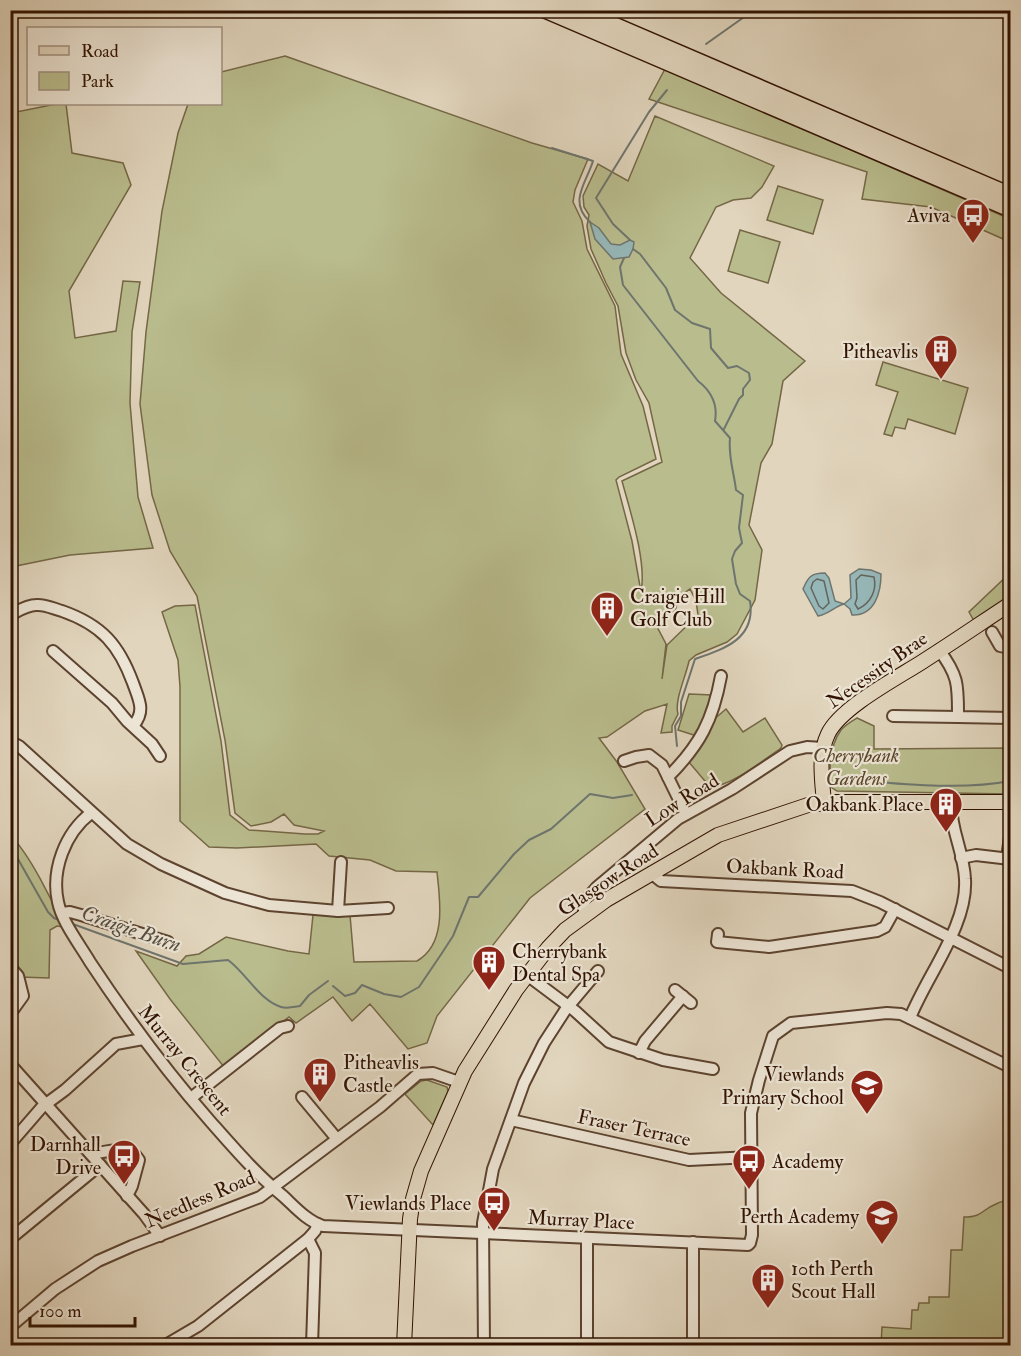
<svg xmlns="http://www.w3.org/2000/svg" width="1021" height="1356" font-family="'IM FELL Double Pica',serif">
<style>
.green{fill:#b9bc8d;stroke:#756746;stroke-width:1.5;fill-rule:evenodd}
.water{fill:#96b7b8;stroke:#6e756e;stroke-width:1.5}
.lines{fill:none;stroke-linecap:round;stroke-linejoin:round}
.shore{stroke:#64645c;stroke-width:1.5}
.stream{stroke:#6e756e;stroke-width:2}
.minor-casing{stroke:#5d432f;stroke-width:14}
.major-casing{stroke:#311200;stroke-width:16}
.highway-casing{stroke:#311200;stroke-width:18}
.minor{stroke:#ece4d4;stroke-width:10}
.major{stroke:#e1d5bd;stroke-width:14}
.highway{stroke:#e1d5bd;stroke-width:15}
.labels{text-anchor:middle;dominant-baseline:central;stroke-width:4.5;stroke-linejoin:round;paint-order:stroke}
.poi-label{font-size:20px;fill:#311200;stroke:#ece4d4;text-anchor:end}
.street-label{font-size:20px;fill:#311200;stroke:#ece4d4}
.park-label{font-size:20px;font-style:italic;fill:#5a452a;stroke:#ece4d4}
.water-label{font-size:21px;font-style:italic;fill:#544c40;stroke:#ece4d4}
</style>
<rect width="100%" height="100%" fill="#e1d5bd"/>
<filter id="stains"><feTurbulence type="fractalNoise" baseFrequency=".00333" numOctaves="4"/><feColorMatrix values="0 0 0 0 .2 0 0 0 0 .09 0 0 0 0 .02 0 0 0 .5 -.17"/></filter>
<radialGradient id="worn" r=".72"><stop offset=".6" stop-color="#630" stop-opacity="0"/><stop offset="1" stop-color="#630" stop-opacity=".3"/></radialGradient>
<g class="green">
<path d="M285,56L532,143L588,159L575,190L573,202L582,221L587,249L615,306L621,354L643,406L656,459L619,477L616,480L632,541L641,592C647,562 630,511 622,481L662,462L649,403L636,380L626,353L618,306L606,283L591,249L587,226L589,215L584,207L583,196L598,164L628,181L655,116L774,166L762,187L751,198L733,200L716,207L690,258L721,293L805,361L783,381L772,444L761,463L749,525L762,550L755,600L737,634L727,642L696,655L689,661C686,676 674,701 678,714L672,726V732L661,733L667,704L645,711L607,737L599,738L617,762L645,809L530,898L437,1016L427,1043L408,1049L370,1004L352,1021L333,997L296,1023L289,1017L224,1067L170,999L136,951L177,966L186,956L199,954L226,937L288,951L309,954L313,915H350L354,962L417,961C447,944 440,900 437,872L396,871L370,860L329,856L316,844L237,848L209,847L180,821V687L178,660L162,612L175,606L195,605L221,741L230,815L249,830L305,834H318L324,831L294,825L284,814L271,822L251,826L235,813L225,740L197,596L170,551L152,495L140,404L146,332L162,211L178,133L188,104H220L221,72ZM690,589L696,601L698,615L667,645L662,679L666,644L653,619L660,618L675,611L679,597Z"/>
<path d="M665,69L1010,219V242L931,207L862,199L867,172L649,99Z"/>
<path d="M56,104H66L72,153L123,163L131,185L69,291L75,338L116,331L123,281L140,282L132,332L130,403L138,497L153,548L70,555L11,567V113Z"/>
<path d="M778,186L823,200L813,234L767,220Z"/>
<path d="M740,230L780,242L768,283L728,271Z"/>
<path d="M883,362L968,388L955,434L908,419L905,429L895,427L892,436L884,434L898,392L876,385Z"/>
<path d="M1010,573V596L974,621L969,612Z"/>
<path d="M689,694L712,695L709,715L697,736L678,730Z"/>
<path d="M726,709L743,732L765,718L782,745L781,748C762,761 732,786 710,787L688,761L712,721Z"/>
<path d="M857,718L874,726V749L1010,748V794L837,791L831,787C829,768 830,745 841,730C845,725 852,721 857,718Z"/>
<path d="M10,835C29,853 53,902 64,927L57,926L50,930L49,978L19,977L11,965Z"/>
<path d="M427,1080L447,1087L448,1091L433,1125L405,1094L421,1081Z"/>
<path d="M125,1152L134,1160L130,1188L99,1155Z"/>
<path d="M1010,1199V1345H881L882,1327L911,1329L912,1310H918L919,1303H929V1297H949L951,1250H962L964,1217C983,1217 981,1210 996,1204C1001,1201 1006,1201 1010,1199Z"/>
</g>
<g class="water">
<path d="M590,222L599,228L611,244L620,245L630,240L634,242L633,249L629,257L613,259L595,239Z"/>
<path d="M859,569L871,570L881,574C881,592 875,616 852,615L850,609L844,604C834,607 829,614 818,616L803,589C808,577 811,573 825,573L829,578L835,601L844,604L851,598L850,575Z"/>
</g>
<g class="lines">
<g class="shore">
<path d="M861,575L874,577C877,590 871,603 858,609L855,604L857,598L856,580Z"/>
<path d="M817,579L824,581L829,603L823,609L819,606L811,588L813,582Z"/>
</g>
<g class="stream">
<path d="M706,44L754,10"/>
<path d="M552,148L593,161C586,184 568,201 590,222"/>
<path d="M630,240L613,224L596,198L649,112L667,90"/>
<path d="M633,249L640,254L666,288L675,310L692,323L710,329L711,348L728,368L737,366L749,373L750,380L743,389V395L739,399L724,429"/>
<path d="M624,258L620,267L623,285L698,381C711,391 718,404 715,421L730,438C728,457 734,472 736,490L743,495L739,528L742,543L735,551L732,559L736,584L740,594L750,601C756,639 724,649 695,659L681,702V716L675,726L677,746"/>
<path d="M841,779C893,783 959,791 1010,781"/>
<path d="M10,845L48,912L54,918L59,920"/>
<path d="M70,923L183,964L228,960C247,974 259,1000 281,1007C287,1009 294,1007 300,1006L309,995L328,981"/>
<path d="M333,986L345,996L355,993L362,985L384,994L401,997L419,987L442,953L453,936L469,897H478L514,854L529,840L551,829L590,794L613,798L632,795"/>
</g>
<defs>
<g id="minor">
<path d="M10,615C18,611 27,605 36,605C45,604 54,609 62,611C102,625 119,645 133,683C139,700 146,711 133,726"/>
<path d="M992,632L1000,646L1010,648"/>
<path d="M939,650C959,676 958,686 958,717L1010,718"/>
<path d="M53,651L112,703L127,721L152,744L160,756"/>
<path d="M893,716L958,717"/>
<path d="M10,741L19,746L127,844L161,864L225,893L269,905L338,911L388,908"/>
<path d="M624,761L636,757L649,755L662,765L686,814"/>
<path d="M668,777C700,745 713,720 721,676"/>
<path d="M91,813C65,833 51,870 58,902C62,922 80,945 90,962C127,1018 166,1071 210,1121C233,1147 256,1174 283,1196C295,1207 307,1221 323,1226L748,1245L750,1243L752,1235L751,1113L759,1080L773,1036L791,1023L887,1013L901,1014L1010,1067"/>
<path d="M10,827L11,828"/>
<path d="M961,858L976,855L1010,859"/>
<path d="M1007,858L1010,837"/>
<path d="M651,873L661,881L852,891L880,902L1010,968"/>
<path d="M338,911L341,862"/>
<path d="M62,913L70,912L81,915L168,942"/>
<path d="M584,914V902L597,887L678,819L732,789L790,751L807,747L823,748"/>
<path d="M718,934L717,942L769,947L877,931L885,927L895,909"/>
<path d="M10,967L18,976L23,996L10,1014"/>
<path d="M527,975L575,1011L609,1042L663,1060L713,1069"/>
<path d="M675,990L691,1003"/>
<path d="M910,1018C927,975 968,925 965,879C964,853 950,828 951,802"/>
<path d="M639,1053L645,1041L683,996"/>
<path d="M10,1064L144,1214L160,1236"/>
<path d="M302,1097L337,1139"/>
<path d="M191,1098L280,1028L288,1026"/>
<path d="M511,1120L689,1160L751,1157"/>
<path d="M10,1144L42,1107L65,1090L116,1044L143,1039"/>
<path d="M91,1154C106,1152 130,1144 139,1160L132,1186L127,1196"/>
<path d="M587,1238V1346"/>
<path d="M10,1239L100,1165"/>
<path d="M308,1239L315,1253L312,1346"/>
<path d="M693,1242V1346"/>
<path d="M10,1327L55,1289L98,1261L132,1246L260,1197L380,1107L418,1074L433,1073L459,1082"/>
<path d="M164,1346L198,1326L308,1239L315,1231L318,1224"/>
<path d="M484,1346L483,1223L493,1169L524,1083L544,1043L566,1009L598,971"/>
</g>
<g id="major">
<path d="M824,802C822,780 818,755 828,734C840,708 897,678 922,662C952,643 981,623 1010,604"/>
<path d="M404,1346L410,1219L413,1199L421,1171L465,1071L516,990L548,948L565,930L606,900L718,835L808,805L835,802H1010"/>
</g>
<g id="highway">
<path d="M545,10L1010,209"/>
<path d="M579,10L1010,195"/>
</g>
</defs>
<use href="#minor" class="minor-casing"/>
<use href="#major" class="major-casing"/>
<use href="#highway" class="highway-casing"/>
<use href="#minor" class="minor"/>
<use href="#major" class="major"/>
<use href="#highway" class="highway"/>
</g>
<defs>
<symbol id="bus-pin" viewBox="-11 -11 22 30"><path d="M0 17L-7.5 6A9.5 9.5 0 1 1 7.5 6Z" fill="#8f2418" stroke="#ece4d4"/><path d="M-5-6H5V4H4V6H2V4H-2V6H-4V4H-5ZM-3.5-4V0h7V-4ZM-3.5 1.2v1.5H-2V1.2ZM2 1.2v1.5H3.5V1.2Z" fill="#fff"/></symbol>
<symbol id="building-pin" viewBox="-11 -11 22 30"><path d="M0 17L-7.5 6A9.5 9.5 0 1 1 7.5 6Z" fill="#8f2418" stroke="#ece4d4"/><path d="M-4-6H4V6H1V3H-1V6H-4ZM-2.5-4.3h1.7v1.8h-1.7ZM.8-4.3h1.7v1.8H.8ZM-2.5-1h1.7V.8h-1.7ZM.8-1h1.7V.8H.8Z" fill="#fff"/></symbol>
<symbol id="school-pin" viewBox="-11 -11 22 30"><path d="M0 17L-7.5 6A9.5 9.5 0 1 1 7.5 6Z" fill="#8f2418" stroke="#ece4d4"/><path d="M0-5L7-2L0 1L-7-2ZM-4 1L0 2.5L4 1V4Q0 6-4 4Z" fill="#fff"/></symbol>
</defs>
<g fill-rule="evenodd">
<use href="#bus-pin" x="954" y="196" width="38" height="52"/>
<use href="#building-pin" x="922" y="332" width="38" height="52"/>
<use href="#building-pin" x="588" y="589" width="38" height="52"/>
<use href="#building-pin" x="927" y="785" width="38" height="52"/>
<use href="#building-pin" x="470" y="943" width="38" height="52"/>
<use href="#building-pin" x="301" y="1055" width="38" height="52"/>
<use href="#school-pin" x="848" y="1067" width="38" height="52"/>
<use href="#bus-pin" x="105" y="1137" width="38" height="52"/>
<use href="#bus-pin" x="730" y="1142" width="38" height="52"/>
<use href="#bus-pin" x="475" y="1184" width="38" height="52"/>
<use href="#school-pin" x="863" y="1197" width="38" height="52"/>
<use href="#building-pin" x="749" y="1261" width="38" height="52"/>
</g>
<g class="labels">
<g class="poi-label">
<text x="950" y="215">Aviva</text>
<text x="918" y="351">Pitheavlis</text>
<text x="630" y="596" text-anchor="start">Craigie Hill<tspan x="630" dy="23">Golf Club</tspan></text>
<text x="923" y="804">Oakbank Place</text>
<text x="512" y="951" text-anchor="start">Cherrybank<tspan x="512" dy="23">Dental Spa</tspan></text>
<text x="343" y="1062" text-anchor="start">Pitheavlis<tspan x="343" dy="23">Castle</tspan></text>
<text x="844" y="1074">Viewlands<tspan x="844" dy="23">Primary School</tspan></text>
<text x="101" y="1144">Darnhall<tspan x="101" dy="23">Drive</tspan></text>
<text x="772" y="1161" text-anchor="start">Academy</text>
<text x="471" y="1203">Viewlands Place</text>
<text x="859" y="1216">Perth Academy</text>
<text x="791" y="1268" text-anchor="start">10th Perth<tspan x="791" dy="23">Scout Hall</tspan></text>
</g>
<g class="street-label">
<text transform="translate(877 670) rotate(-35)">Necessity Brae</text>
<text transform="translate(682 800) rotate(-32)">Low Road</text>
<text transform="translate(785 869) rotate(3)">Oakbank Road</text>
<text transform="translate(608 880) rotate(-33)">Glasgow Road</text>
<text transform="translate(185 1060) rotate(51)">Murray Crescent</text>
<text transform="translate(634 1128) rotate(12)">Fraser Terrace</text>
<text transform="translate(200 1199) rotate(-23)">Needless Road</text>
<text transform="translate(581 1220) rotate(3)">Murray Place</text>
</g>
<g class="park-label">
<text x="856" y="755">Cherrybank<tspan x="856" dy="23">Gardens</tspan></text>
</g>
<g class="water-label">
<text transform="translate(131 929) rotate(19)">Craigie Burn</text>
</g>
</g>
<rect width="1021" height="1356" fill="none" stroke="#e1d5bd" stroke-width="36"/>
<rect x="12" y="12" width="997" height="1332" fill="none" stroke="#311200" stroke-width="3"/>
<rect x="18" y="18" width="985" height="1320" fill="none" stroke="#311200" stroke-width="1.5"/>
<rect x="27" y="27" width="195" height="78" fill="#ece4d4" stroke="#a1907f" stroke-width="1.5"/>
<rect x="39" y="46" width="30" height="9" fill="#e1d5bd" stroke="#a1907f" stroke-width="1.5"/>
<text x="81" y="57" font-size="18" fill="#311200">Road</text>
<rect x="39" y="72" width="30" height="18" fill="#b9bc8d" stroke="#a1907f" stroke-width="1.5"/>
<text x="81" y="87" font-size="18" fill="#311200">Park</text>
<path d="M30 1317v9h105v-9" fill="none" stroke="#311200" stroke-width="3"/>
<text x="39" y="1317" font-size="18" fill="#311200" stroke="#ece4d4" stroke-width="4.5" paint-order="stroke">100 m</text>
<rect width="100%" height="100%" filter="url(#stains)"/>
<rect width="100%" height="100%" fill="url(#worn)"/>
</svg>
